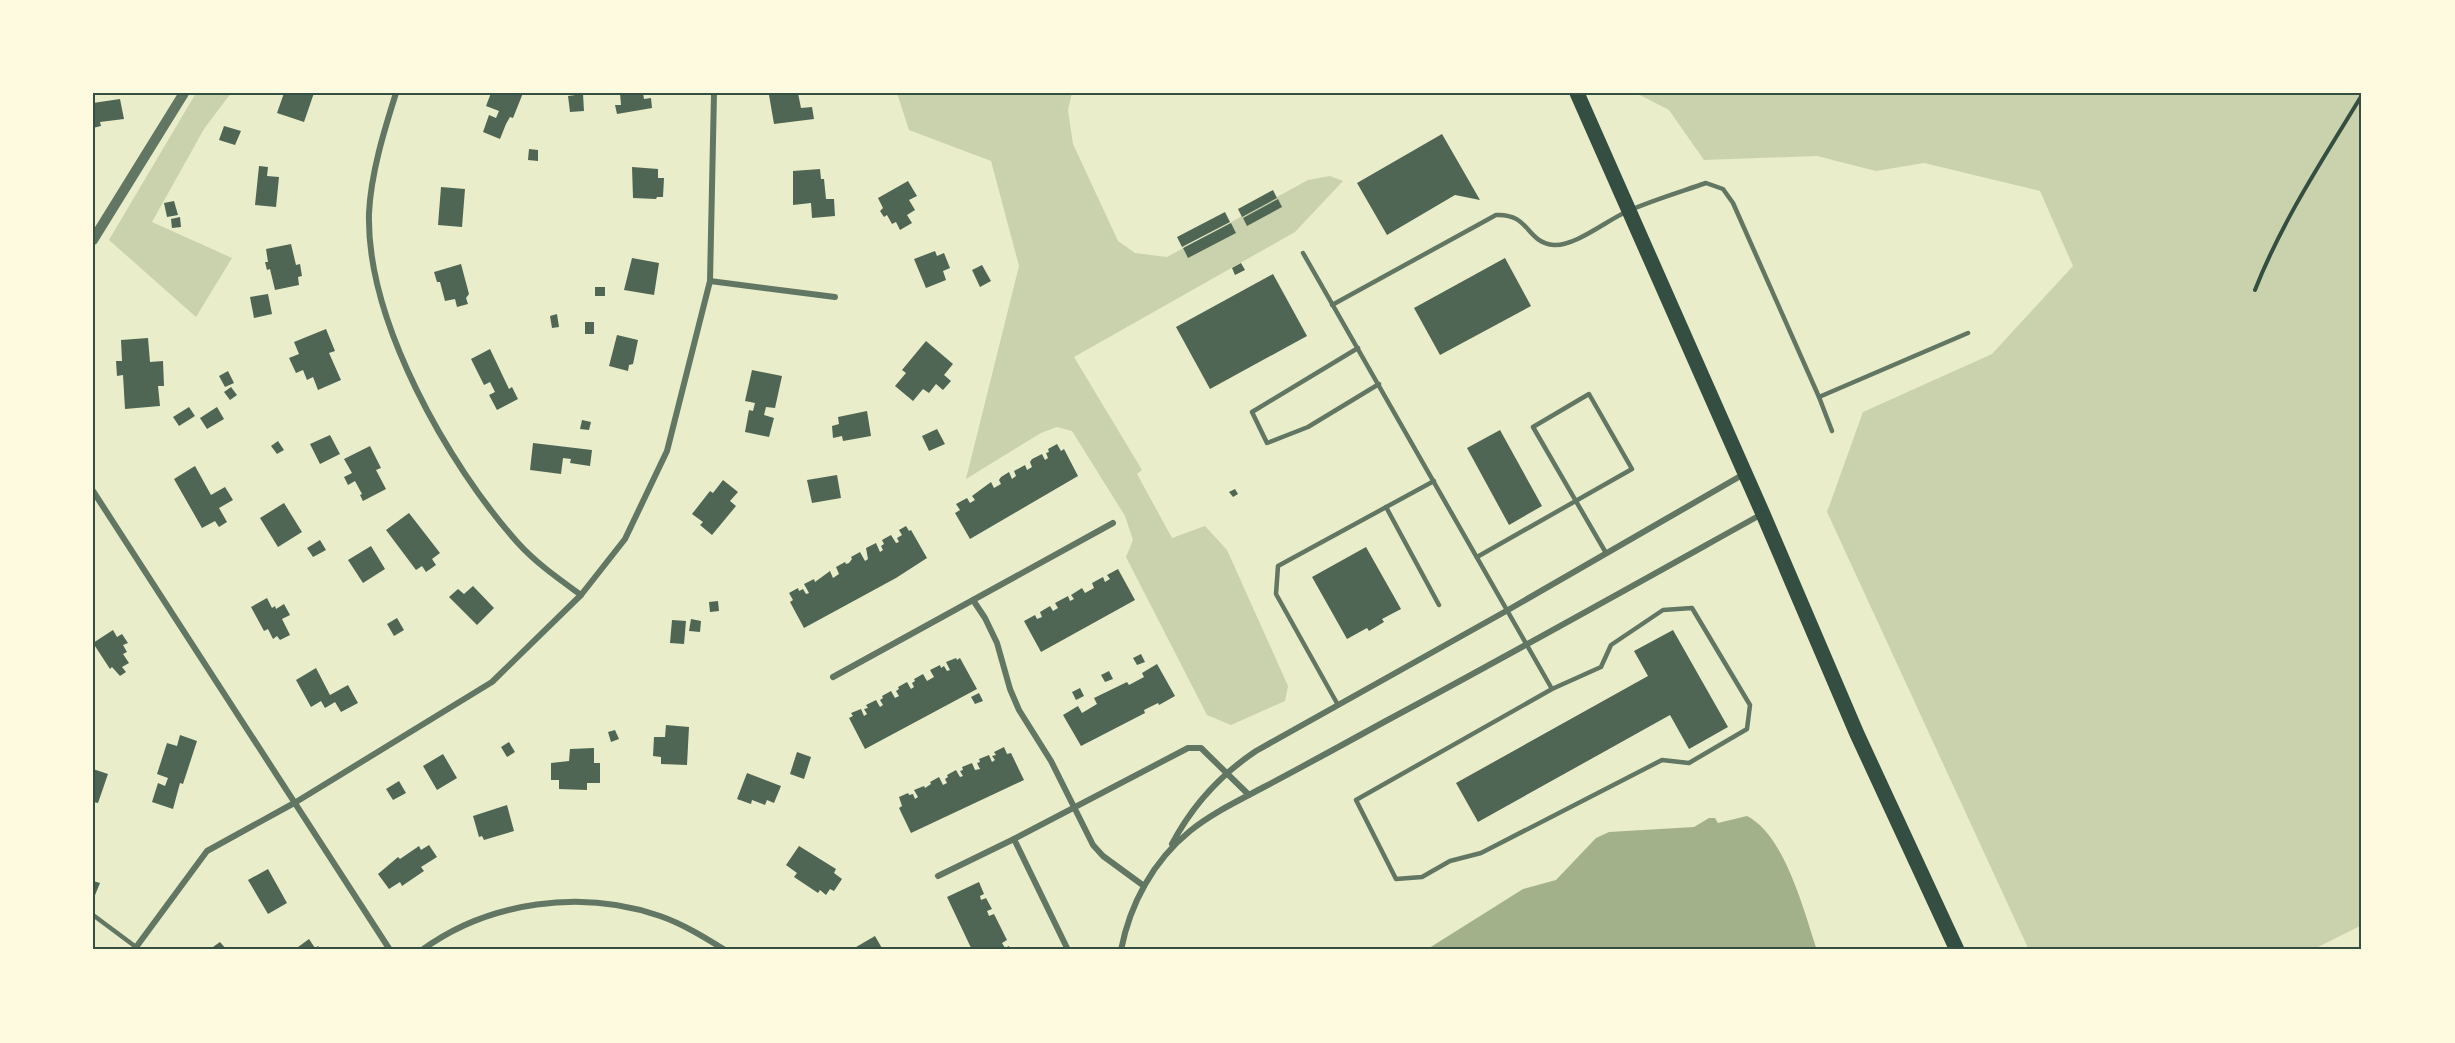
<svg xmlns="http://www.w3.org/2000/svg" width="2455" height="1043" font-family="Lato,sans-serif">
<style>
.green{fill:#cad2ad}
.water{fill:#a3b18a}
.building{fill:#4f6655}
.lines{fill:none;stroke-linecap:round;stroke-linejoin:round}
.path{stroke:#344e41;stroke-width:4}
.service{stroke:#617663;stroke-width:4.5}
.minor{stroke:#617663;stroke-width:6}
.tertiary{stroke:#617663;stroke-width:10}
.primary{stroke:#344e41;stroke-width:15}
.neatline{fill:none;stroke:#344e41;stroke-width:2}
</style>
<rect width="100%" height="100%" fill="#e9edc9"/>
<g class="green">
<path d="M196,93H231L204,129L152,222L232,258L196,317L109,240Z"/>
<path d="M897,93H1072L1068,110L1073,144L1118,241L1135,253L1167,257L1308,180L1330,176L1343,181L1295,232L1074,357L1142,470L1137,474L1172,538L1205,526L1227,550L1288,686L1285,701L1231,725L1207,715L1126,557L1133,540L1125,516L1072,431L1057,427L1041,433L966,479L1019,266L991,161L909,130Z"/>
<path d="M1636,93H2362V925L2312,950H2029L1827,512L1863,412L1992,354L2073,266L2040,191L1924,163L1876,171L1817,156L1704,160L1669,110Z"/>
</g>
<path class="water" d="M1747,816C1785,835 1804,912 1817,950H1426L1523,889L1556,880L1596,838L1609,832L1694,827L1709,818H1715L1718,823Z"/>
<g class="building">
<path d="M284,93H314L304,122L277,113Z"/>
<path d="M491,93H523L513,118L510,117L506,124L500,139L483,132L489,115L496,118L499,111L486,106Z"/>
<path d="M620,93H643L644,99L651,98L652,108L617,114L615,105H621Z"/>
<path d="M782,93H798L801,108L812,107L814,119L774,124L769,95Z"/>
<path d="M583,94L584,111L570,112L568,96Z"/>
<path d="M120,99L124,119L100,122L101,126L93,128V103Z"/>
<path d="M224,126L241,131L235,145L219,140Z"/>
<path d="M1442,134L1480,200L1455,195L1387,235L1357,183Z"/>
<path d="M529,149L538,150V161L528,160Z"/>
<path d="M259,166L268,167L267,176L279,177L276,207L255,205Z"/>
<path d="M632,167L658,169V178H664L663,197H657L656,199L633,198Z"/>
<path d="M820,169L821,179H824L826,199H834L835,216L812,218L811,203L793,205V171Z"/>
<path d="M908,181L917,196L909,200L915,210L907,215L912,223L900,230L896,222L892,224L887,215L884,217L880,211L883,208L878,198Z"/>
<path d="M441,187L465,189L462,227L438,225Z"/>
<path d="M1273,190L1277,198L1242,217L1238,209Z"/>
<path d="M1278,199L1282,207L1247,226L1243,218Z"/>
<path d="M174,201L178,215L167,217L164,203Z"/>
<path d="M1225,212L1230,222L1182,247L1177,237Z"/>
<path d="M180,217L181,227L172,228L171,219Z"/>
<path d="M1231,223L1236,233L1188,258L1183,248Z"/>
<path d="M291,244L296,265L300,264L302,276L298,277L299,285L275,290L270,269L267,270L265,262H268L266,249Z"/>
<path d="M935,251L937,256L944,253L950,268L943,271L946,280L926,288L914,259Z"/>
<path d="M632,258L659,263L654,295L624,290Z"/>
<path d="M1505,258L1531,306L1440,355L1414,308Z"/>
<path d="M1241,263L1245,270L1235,275L1232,268Z"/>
<path d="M461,264L469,294L466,298L468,304L457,307L455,299L445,301L440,282H437L434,272Z"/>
<path d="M982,265L991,281L980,287L972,270Z"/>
<path d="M1273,274L1307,336L1210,389L1176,327Z"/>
<rect x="595" y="287" width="10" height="9"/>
<path d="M268,294L272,314L254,318L250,297Z"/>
<path d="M557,314L559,327L552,328L550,316Z"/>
<rect x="585" y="322" width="9" height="12"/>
<path d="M326,329L335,351L329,353L341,380L318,390L313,377L307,380L303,370L296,373L289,358L299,354L294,342Z"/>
<path d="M617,335L638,340L633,364L629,365L628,371L609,366Z"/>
<path d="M148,338L150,362L163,361L164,386H158L160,406L125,409L123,375L117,376L116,361H122L121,340Z"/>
<path d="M926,341L953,364L944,375L951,381L943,390L936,384L929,393L923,389L913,401L895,386L906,373L902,370Z"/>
<path d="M490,349L509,389L512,387L518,399L497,410L489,395L495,392L490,382L484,385L471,359Z"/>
<path d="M752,370L782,376L775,408L766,407L764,415L774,418L769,437L745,432L749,410L753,411L755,403L745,401Z"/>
<path d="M228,371L234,383L225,387L219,376Z"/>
<path d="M231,387L237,395L230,400L224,392Z"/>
<path d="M189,407L195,416L179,426L173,417Z"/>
<path d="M217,407L224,419L207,429L200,418Z"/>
<path d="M867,411L871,436L843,441L842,436L833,438L832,426L839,424L838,417Z"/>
<path d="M582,420L591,422L589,430L580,429Z"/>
<path d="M937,429L945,444L929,451L922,436Z"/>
<path d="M1500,430L1542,506L1509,525L1467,448Z"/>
<path d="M330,435L340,454L320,464L310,444Z"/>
<path d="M278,441L284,450L277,454L271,446Z"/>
<path d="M533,443L592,450L590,466L570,463L571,459L563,458L561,474L530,470Z"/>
<path d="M1057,444L1061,451L1064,449L1078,476L970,539L955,513L960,510L956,504L967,498L970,503L975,500L972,496L991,482L994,488L1001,484L999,480L1001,477L1009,472L1012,479L1016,476L1014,471L1025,465L1027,470L1032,467L1030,462L1032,459L1042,454L1045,460L1048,458L1046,453L1049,452L1048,449Z"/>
<path d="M370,446L381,468L376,470L386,489L363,501L360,495L362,494L355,481L348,485L344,477L352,473L344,459Z"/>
<path d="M195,466L211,495L225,487L233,500L219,508L227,522L219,527L215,521L202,528L174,479Z"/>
<path d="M837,475L841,498L812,503L807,480Z"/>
<path d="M723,480L738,492L730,501L736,506L712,535L700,525L703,522L692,514L710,491L713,493Z"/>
<path d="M1235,489L1238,494L1233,497L1229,492Z"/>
<path d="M284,503L302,532L278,547L260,518Z"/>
<path d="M409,513L440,553L432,559L436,565L426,572L422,566L416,570L386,530Z"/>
<path d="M906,526L909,531L911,530L927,558L896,578L804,628L790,602L793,600L789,593L798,588L799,591L803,589L806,594L809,593L804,584L814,579L815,582L830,571L833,578L839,574L836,567L845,562L846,564L849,563L852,559L851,557L860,552L865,561L868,559L866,548L876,543L880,552L883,550L881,546L884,544L882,540L891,535L896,543L899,542L897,538L902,535L899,530Z"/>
<path d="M320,540L326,550L313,557L307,548Z"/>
<path d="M371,546L385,569L363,583L348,560Z"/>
<path d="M1366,547L1401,609L1382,619L1384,622L1369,631L1367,628L1347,639L1312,577Z"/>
<path d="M1118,569L1135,600L1041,652L1024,621L1035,615L1037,619L1042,617L1040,612L1050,606L1053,611L1058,608L1055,603L1068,596L1070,601L1074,599L1071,595L1082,588L1085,593L1094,588L1092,583L1103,577L1105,582L1110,579L1107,575Z"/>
<path d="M473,586L494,608L477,625L449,597L458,589L464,594Z"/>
<path d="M267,598L272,608L275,606L276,609L284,604L290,615L282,619L290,635L280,640L277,636L273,639L268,629L264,631L251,607Z"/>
<path d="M718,601L719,611L710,612L709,602Z"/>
<path d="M397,618L404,630L394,636L387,624Z"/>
<path d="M691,619L701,621L700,632L689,631Z"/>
<path d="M672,620L686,621L684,644L670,643Z"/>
<path d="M113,630L117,637L122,634L128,643L123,645L127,652L123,654L129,663L122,667L126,672L120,676L112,667L110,669L93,643Z"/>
<path d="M1673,630L1728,727L1689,749L1670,715L1478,822L1456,783L1648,676L1634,651Z"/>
<path d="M1141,654L1145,662L1137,665L1133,658Z"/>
<path d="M956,658L957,660L960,658L977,689L865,749L849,718L853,716L851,713L861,709L864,716L867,714L864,709L868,708L866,705L876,700L880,707L883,705L880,700L883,698L882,696L891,691L895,698L899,696L896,691L899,689L898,687L907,682L911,689L914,687L912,683L915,681L914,679L923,674L927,681L934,677L930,670L940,665L941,668L944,666L947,671L950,670L946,662Z"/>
<path d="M1157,664L1175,696L1159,705L1158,703L1144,710L1145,713L1081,746L1063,715L1078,706L1082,713L1097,704L1094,698L1127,682L1129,685L1144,677L1142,673Z"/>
<path d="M316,668L330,695L348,685L358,703L341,712L335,702L325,708L321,701L311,707L296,680Z"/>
<path d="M1109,671L1113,679L1105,682L1101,675Z"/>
<path d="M1080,688L1084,696L1076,700L1072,692Z"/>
<path d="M979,693L983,701L975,704L971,697Z"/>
<path d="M666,725L689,727L687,765L661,764V757L653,756L654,737H665Z"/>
<path d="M615,730L619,739L611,742L608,732Z"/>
<path d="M180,735L197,741L183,784L180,783L173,809L152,802L158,783L165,786L168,778L157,774L167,743L177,746Z"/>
<path d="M509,742L515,752L507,757L501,747Z"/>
<path d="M1004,747L1007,754L1011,753L1024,780L911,833L899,808L902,806L899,797L908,793L909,795L913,794L915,799L918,797L914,790L924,786L925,788L931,784L930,782L939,777L943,785L947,783L945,779L948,777L947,775L956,770L960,777L963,776L960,771L963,770L962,767L972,763L975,770L980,769L977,763L980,762L979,759L989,755L992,762L995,760L992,756L996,755L994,752Z"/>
<path d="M594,748V763H600V783H587V790L559,789V780H551V763L569,761L570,749Z"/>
<path d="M797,752L811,757L804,779L790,774Z"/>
<path d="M443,754L457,778L437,790L423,766Z"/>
<path d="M93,769L108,774L98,803L93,802Z"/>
<path d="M747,773L781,786L774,803L767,800L765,805L752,800L751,804L737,799Z"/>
<path d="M399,781L406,793L393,800L386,789Z"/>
<path d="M507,805L514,831L484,840L482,836L479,837L473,816Z"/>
<path d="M429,845L437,857L421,867L424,871L402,886L400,882L389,889L378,874L398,857L400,859L419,846L421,850Z"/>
<path d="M799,846L836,869L834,873L842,879L834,891L830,889L826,895L820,890L818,893L794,877L797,873L786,865Z"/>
<path d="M268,869L287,903L268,914L248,880Z"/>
<path d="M93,881L100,883L93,900Z"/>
<path d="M979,882L984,894L980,896L981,900L986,898L992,909L987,911L989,916L994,914L1007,940L1002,943L1005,948L1009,946L1011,950H972L947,897Z"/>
<path d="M875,936L883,950H851Z"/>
<path d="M309,939L315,948L318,946L321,950H294Z"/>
<path d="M220,942L227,950H216L213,947Z"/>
</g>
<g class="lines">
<path class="path" d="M2255,290C2282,221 2323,159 2362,95"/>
<g class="service">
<path d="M1303,253L1552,689L1356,800L1396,879L1422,877L1450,861L1481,853L1662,760L1689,763L1747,729L1750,705L1692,608L1663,610L1611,645L1601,667L1552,689"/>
<path d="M1332,305L1496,215C1530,213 1526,243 1554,245C1576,246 1607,220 1628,211C1653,200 1680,192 1706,183L1723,189L1733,203L1819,397L1968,333"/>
<path d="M1358,348L1252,412L1267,443L1308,427L1379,384"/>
<path d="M1819,397L1832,431"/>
<path d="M1386,507L1439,605"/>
<path d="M1477,557L1632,469L1589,394L1533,427L1606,553"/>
<path d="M1338,705L1276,594L1278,566L1434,481"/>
<path d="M93,915L136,947"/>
</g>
<g class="minor">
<path d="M396,93C384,131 371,173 369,213C366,320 448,465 518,543C536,563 559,579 581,595"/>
<path d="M710,281L835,297"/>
<path d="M93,491L390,950"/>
<path d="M973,600L985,618L997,643L1010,689L1019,710L1051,761L1093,845L1103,856L1144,886"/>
<path d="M833,677L1113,523"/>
<path d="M1172,844C1192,806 1220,775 1256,751L1508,610L1744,474"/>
<path d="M938,876L1014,839"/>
<path d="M134,950L207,851L296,802L492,682L581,595L625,539L667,451L710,281L714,93"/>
<path d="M422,950C489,901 582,889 660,916C683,924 704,937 725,950"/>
<path d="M1068,950L1014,839L1188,748H1201L1249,795"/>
<path d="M1121,950C1130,904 1153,861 1190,831C1212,813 1240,800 1264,787C1304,766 1344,744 1384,722C1511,654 1636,584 1762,514"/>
</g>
<path class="tertiary" d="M93,240L184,93"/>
<path class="primary" d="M1577,93L1763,514L1857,734L1957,950"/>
</g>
<rect width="2455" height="1043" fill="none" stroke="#fefae0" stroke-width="189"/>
<rect x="94" y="94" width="2266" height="854" class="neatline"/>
</svg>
